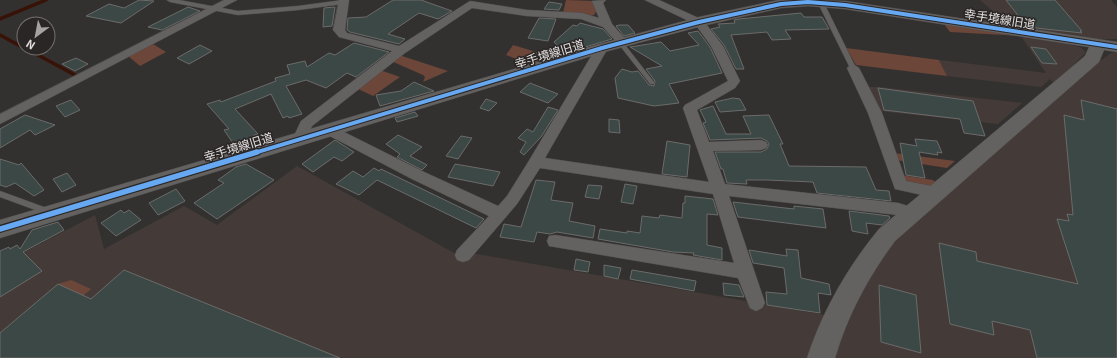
<svg xmlns="http://www.w3.org/2000/svg" width="1117" height="358" font-family="Georgia,'Noto Sans JP',serif">
<style>
.built{fill:#443b38}
.green{fill:#6c4639}
.lines{fill:none;stroke-linecap:round;stroke-linejoin:round}
.stream{stroke:#381206;stroke-width:3.5}
.building{fill:#3b4846;stroke:#6b6b6a}
.lane-casing{stroke:#4f4d4c;stroke-width:1}
.street-casing{stroke:#4f4d4c;stroke-width:1}
.secondary-casing{stroke:#4f4d4c;stroke-width:1}
.lane{fill:#646261;fill-rule:evenodd}
.street{fill:#646261;fill-rule:evenodd}
.secondary{fill:#646261;fill-rule:evenodd}
.cycleway-far1-casing{stroke:#2a2625;stroke-width:6}
.cycleway-casing{stroke:#2a2625;stroke-width:8}
.cycleway-far1{stroke:#66a8f1;stroke-width:4}
.cycleway{stroke:#66a8f1;stroke-width:5.5}
.labels{text-anchor:middle;dominant-baseline:central;stroke-width:3;stroke-linejoin:round;paint-order:stroke}
.street-label{font-size:12px;fill:#e2dfde;stroke:#2a2625}
</style>
<rect width="100%" height="100%" fill="#33312f"/>
<g class="built">
<path d="M980,0H1111L1117,7V39H1090L962,19L997,20L994,12Z"/>
<path d="M1021,36L1068,44L1080,47L1086,52L1055,84L1050,79L1041,87L947,76L939,60L1046,73Z"/>
<path d="M1117,52V358H834L861,292L887,251L899,237L1100,61L1111,53Z"/>
<path d="M866,87H879L1022,103L998,124L879,111Z"/>
<path d="M297,166L465,259L471,253L825,315L809,358H0V265L95,215L104,249L184,206L217,225Z"/>
</g>
<g class="green">
<path d="M566,0L594,1L598,9L594,15L590,16L563,13Z"/>
<path d="M944,24L1021,36L950,32Z"/>
<path d="M153,44L166,52L140,66L128,56Z"/>
<path d="M513,45L556,58L532,65L506,55Z"/>
<path d="M846,48L939,60L947,76L856,65Z"/>
<path d="M399,55L448,71L423,82L425,77L423,75L391,61Z"/>
<path d="M380,70L400,77L373,96L356,88Z"/>
<path d="M894,153L955,161L947,168L896,160Z"/>
<path d="M901,175L933,180L936,183L931,187L907,183Z"/>
<path d="M71,280L91,289L83,296L58,284Z"/>
</g>
<g class="lines">
<g class="stream">
<path d="M0,19L46,0"/>
<path d="M0,35L24,48"/>
<path d="M25,48L75,75"/>
</g>
</g>
<g class="building">
<path d="M139,0L154,1L121,23L86,16L109,4L124,8Z"/>
<path d="M393,0H421L452,11L438,19L419,13L388,34L405,39L399,44L350,32L347,30L348,18L366,17Z"/>
<path d="M1006,0H1055L1082,31H1080L1082,33L1027,27Z"/>
<path d="M549,2L562,4L559,10L544,9Z"/>
<path d="M188,7L200,11L162,30L148,27Z"/>
<path d="M335,7L332,26L323,27L324,8Z"/>
<path d="M801,13L804,17H822L829,29L785,30L791,39L772,40L767,32L731,35L744,69H736L724,45L711,29L720,27L718,24L735,23L734,20L739,19Z"/>
<path d="M539,18L556,19L548,41L528,38Z"/>
<path d="M580,23L603,29L612,39L565,53L554,42L573,25L577,26Z"/>
<path d="M619,25H628L635,33L624,36L616,26Z"/>
<path d="M698,31L710,47L722,73L669,84L679,103L654,106L618,98L615,78L622,69L632,72L638,71L649,85L654,86L655,81L646,69L662,66L630,47L661,42L670,51L699,45L688,33Z"/>
<path d="M354,43L389,52L356,77L347,73L326,88L306,80L286,86L302,114L289,118L288,116L283,118L271,94L235,109L258,134L254,135L255,144L237,149L224,130L229,129L207,104L220,100L221,102L276,81L275,78L290,74L287,65L305,61L307,67L329,53L335,55Z"/>
<path d="M200,45L212,51L189,64L177,58Z"/>
<path d="M1031,47L1046,49L1057,64L1042,63Z"/>
<path d="M76,58L88,64L75,71L62,64Z"/>
<path d="M414,82L434,91L380,106L376,95L401,91Z"/>
<path d="M530,83L558,94L548,103L520,92Z"/>
<path d="M878,88L973,101L985,136L964,133L960,119L884,110Z"/>
<path d="M733,98L740,99L746,110L720,112L715,102Z"/>
<path d="M486,99L497,103L489,111L480,108Z"/>
<path d="M71,100L80,110L65,117L56,106Z"/>
<path d="M1081,100L1117,109V358H1037L1030,330L992,321L994,335L950,324L939,243L976,252L977,261L1078,284L1057,219L1069,221L1067,214L1073,215L1064,115L1084,120Z"/>
<path d="M713,106L726,134H751L743,116L769,115L783,144H780L789,166L866,167L876,190L889,191L891,201L817,193L813,182L767,180H746L747,184L727,183L723,169H721L715,152H761L767,149L769,144L767,141L761,138L710,140L703,123L706,122L700,110Z"/>
<path d="M548,107L558,110L541,137L524,155L520,152L526,142L518,138L527,129L533,132Z"/>
<path d="M415,112L418,116L397,122L395,118Z"/>
<path d="M25,115L55,125L35,135L30,130L0,148V129Z"/>
<path d="M609,119L619,120L620,133L609,132Z"/>
<path d="M398,135L422,147L410,156L427,165L422,170L397,157L400,154L386,144Z"/>
<path d="M461,136L472,138L458,159L446,156Z"/>
<path d="M915,139L937,141L942,153L937,152L938,155L919,152L925,178L906,175L900,143L917,146Z"/>
<path d="M335,140L354,152L342,161L334,157L313,172L302,164Z"/>
<path d="M667,141L690,145L687,177L662,174Z"/>
<path d="M0,159L19,165L21,163L44,190L34,196L15,183L6,187L0,185Z"/>
<path d="M246,164L274,180L217,219L194,203L224,183L218,180L236,167Z"/>
<path d="M455,164L484,169L500,172L493,186L448,177Z"/>
<path d="M374,168L379,171L381,169L484,219L476,228L377,180L359,195L336,184L353,171L363,177Z"/>
<path d="M67,173L76,185L62,192L53,179Z"/>
<path d="M536,180L555,182L551,200L573,203L569,221L595,226L593,238L557,232L550,234L537,232L534,242L500,237L504,224L521,227Z"/>
<path d="M625,184L637,186L633,204L621,202Z"/>
<path d="M588,185L602,186L599,199L585,197Z"/>
<path d="M176,189L185,201L158,215L149,203Z"/>
<path d="M685,196L713,199L718,215L707,214V245L722,248V260L693,255L694,253L673,252L598,239L600,229L627,233V231L640,233L642,216L659,218L660,215L682,218L683,203H685Z"/>
<path d="M733,202L794,209V206L823,209L826,228L738,217Z"/>
<path d="M121,210L124,213L129,210L141,220L116,236L101,223Z"/>
<path d="M849,211L889,216L890,218L882,225L866,223L868,234L852,231Z"/>
<path d="M58,222L64,230L23,252L42,271L0,297V251L9,247L10,249L17,245L20,249L32,230Z"/>
<path d="M786,249L798,250L801,278L829,284L831,295L818,293L820,313L767,305L766,292L787,294L784,268L753,263L749,250L787,256Z"/>
<path d="M576,259L590,262L588,272L574,270Z"/>
<path d="M604,265L621,268L618,279L604,276Z"/>
<path d="M124,270L340,358H0V333L58,284L91,299Z"/>
<path d="M632,270L696,281L694,291L630,279Z"/>
<path d="M723,283L739,285L744,297L724,295Z"/>
<path d="M879,285L916,295L921,353L881,342Z"/>
</g>
<g class="lines">
<defs>
<g id="lane">
<path d="M167,0H179L238,11L298,6L343,0L346,2L343,4L298,10L238,15L170,2Z"/>
<path d="M821,1L824,3L856,68L855,69H851L850,68L818,3Z"/>
<path d="M620,40L622,41L654,82V84H650L617,42Z"/>
<path d="M0,191L52,210L53,212L52,214L49,215L0,197Z"/>
</g>
<g id="street">
<path d="M224,0H237L0,124V114Z"/>
<path d="M339,0H349L345,30L347,33L399,46L470,1L527,10L582,13L599,18L592,1L606,0L603,3L612,24L628,42L622,45L618,44L603,27L581,19L527,16L472,8L405,53L312,126L305,141H295L293,138L301,121L392,51L339,37L333,30Z"/>
<path d="M645,0H659L703,20L723,46L740,81L735,88L697,110L709,142L761,140L766,142L768,145L766,148L761,150L713,151L725,184L898,203L918,209L920,213L918,217L912,219L898,215L729,196L765,303L762,308L756,311L750,308L738,278L555,247L549,246L547,241L549,236L555,235L734,263L713,194L540,168L517,204L469,260L463,262L457,260L455,255L457,250L489,216L412,179L324,133L322,130L324,127H334L422,171L498,206L507,196L530,159L596,48L602,44L608,48L545,158L709,182L683,108L685,105L728,81L711,46L695,24Z"/>
<path d="M853,64L859,68L882,113L906,181L941,188L944,192L941,196L936,198L895,189L868,113L847,68Z"/>
</g>
<path id="secondary" d="M779,0L845,1L1117,42V52L1104,50L1099,62L895,241C868,277 848,315 835,358H807C823,310 847,268 879,229L1085,56L1089,47L845,9L808,6L781,8L702,26L608,51L0,238V220L596,45L699,17Z"/>
</defs>
<use href="#lane" class="lane-casing"/>
<use href="#street" class="street-casing"/>
<use href="#secondary" class="secondary-casing"/>
<use href="#lane" class="lane"/>
<use href="#street" class="street"/>
<use href="#secondary" class="secondary"/>
<defs>
<path id="cycleway-far1" d="M254,153L602,48L699,22L781,4L808,2L845,5L1117,47"/>
<path id="cycleway" d="M0,229L257,152"/>
</defs>
<use href="#cycleway-far1" class="cycleway-far1-casing"/>
<use href="#cycleway" class="cycleway-casing"/>
<use href="#cycleway-far1" class="cycleway-far1"/>
<use href="#cycleway" class="cycleway"/>
</g>
<g class="labels">
<g class="street-label">
<text transform="translate(1000 18) rotate(9)">幸手境線旧道</text>
<text transform="translate(549 53) rotate(-17)">幸手境線旧道</text>
<text transform="translate(238 146) rotate(-17)">幸手境線旧道</text>
</g>
</g>
<g transform="translate(36 36) rotate(212)"><circle r="19" fill="#2a2625" stroke="#74706f"/>
<path d="M0-3L7 15L0 10L-7 15Z" fill="#a5a2a1"/>
<text y="-6" font-size="11" font-weight="bold" text-anchor="middle" fill="#e2dfde">N</text>
</g>
</svg>
